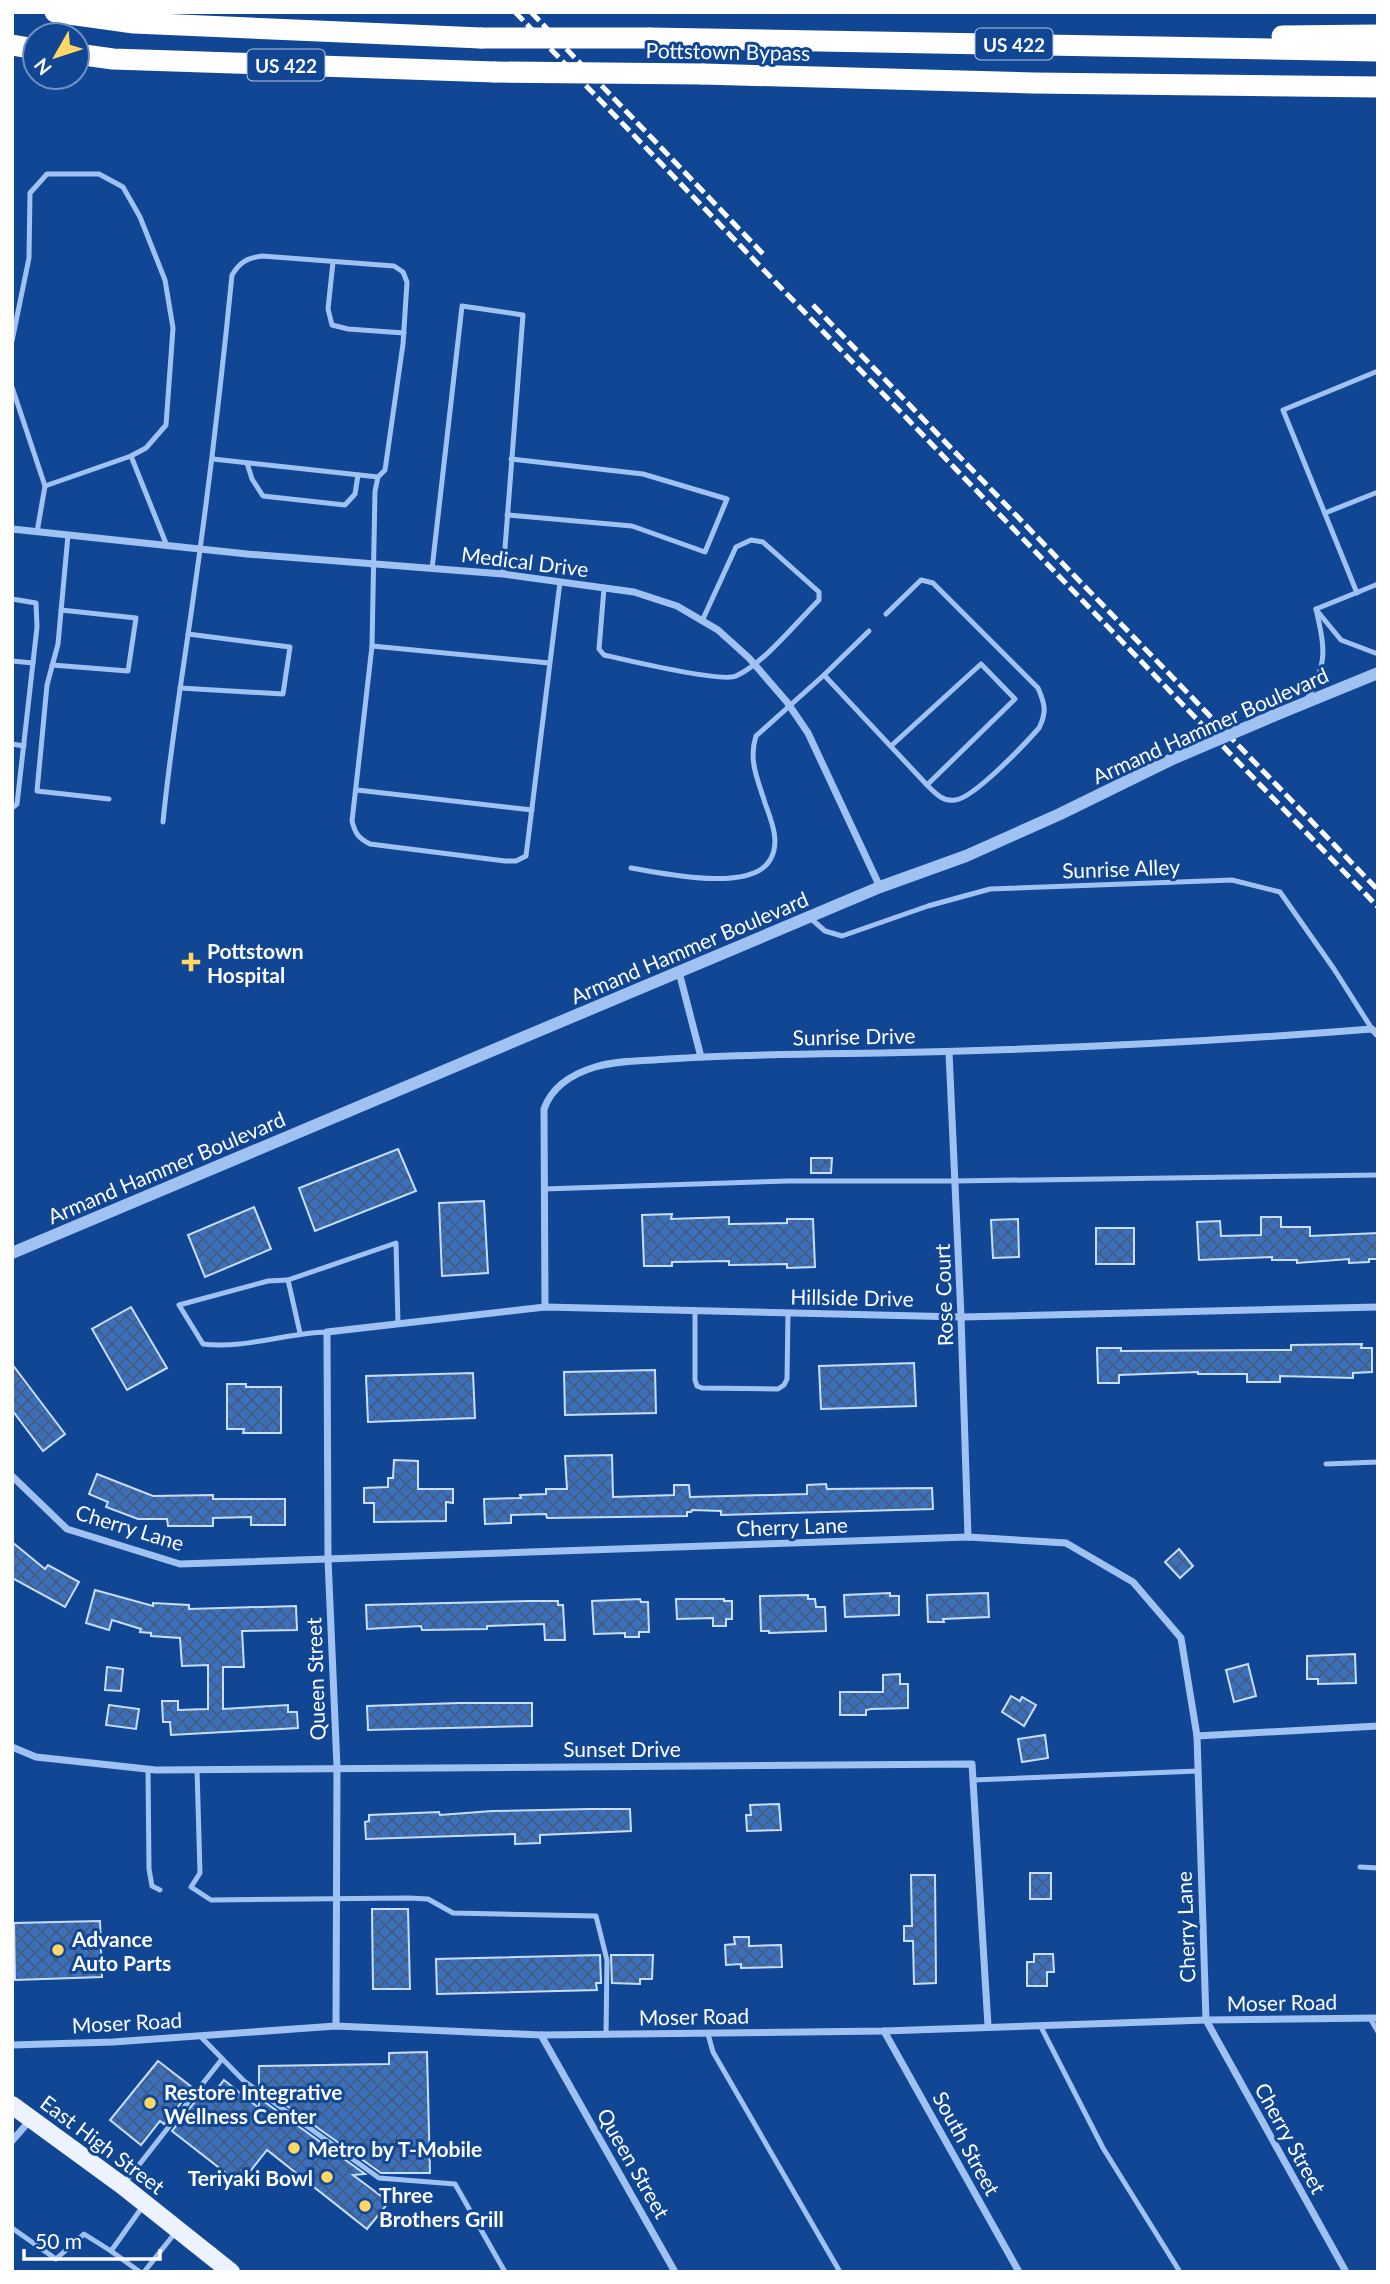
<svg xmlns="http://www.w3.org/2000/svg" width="1390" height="2284" font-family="Lato,sans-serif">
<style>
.building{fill:url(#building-cross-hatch);stroke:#c7defd;stroke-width:2}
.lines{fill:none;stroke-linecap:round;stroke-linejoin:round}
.service{stroke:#a0c2f3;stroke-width:5}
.minor{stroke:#a0c2f3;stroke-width:7}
.tertiary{stroke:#a0c2f3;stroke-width:12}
.primary{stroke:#ecf3ff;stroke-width:18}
.motorway{stroke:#fff;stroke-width:21}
.rail{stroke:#fff;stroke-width:5;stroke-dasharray:12 5;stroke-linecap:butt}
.tertiary-bridge{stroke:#a0c2f3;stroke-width:12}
.motorway-bridge{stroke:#fff;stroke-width:21}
.poi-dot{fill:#ffd762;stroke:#114694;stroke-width:2.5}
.labels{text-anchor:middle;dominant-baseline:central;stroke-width:6;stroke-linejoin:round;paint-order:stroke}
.shield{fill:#114694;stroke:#b8c8df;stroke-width:2}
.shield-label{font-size:19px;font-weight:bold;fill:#fff}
.street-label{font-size:21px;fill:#fff;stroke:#114694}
.poi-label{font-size:21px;font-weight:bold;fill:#fff;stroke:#114694;text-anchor:start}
</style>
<defs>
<pattern id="building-cross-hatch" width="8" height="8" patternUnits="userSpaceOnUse" patternTransform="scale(1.75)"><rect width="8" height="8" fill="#3a70bd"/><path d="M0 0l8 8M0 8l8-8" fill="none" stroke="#445c7f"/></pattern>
</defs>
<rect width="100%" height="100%" fill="#114694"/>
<g class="building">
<path d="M398,1149L416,1191L315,1231L299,1188Z"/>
<path d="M811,1158H832L831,1173H811Z"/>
<path d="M484,1201L488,1273L442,1276L439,1203Z"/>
<path d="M254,1207L271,1249L205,1277L188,1235Z"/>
<path d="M672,1214L671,1219L729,1217V1224L787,1223V1219H813L815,1267L787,1268V1264L729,1265V1261L672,1262V1266H644L642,1215Z"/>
<path d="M1261,1217H1281V1227H1310V1236L1378,1233V1259H1369V1262L1349,1263V1259L1297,1263V1260H1272V1257L1199,1260L1197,1222L1220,1221L1221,1236L1261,1235Z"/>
<path d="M1018,1219L1019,1257L993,1258L991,1220Z"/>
<rect x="1096" y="1228" width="38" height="36"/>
<path d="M131,1307L167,1368L127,1390L92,1329Z"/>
<path d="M1362,1344L1361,1348H1372V1372L1353,1373V1378L1280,1376V1382H1247V1374H1198V1372L1119,1375V1383H1098L1097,1348H1121V1351L1291,1350V1345Z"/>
<path d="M914,1363L916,1406L821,1409L819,1366Z"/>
<path d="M12,1364L65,1434L43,1451L12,1410Z"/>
<path d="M655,1370L656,1413L565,1415L564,1372Z"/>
<path d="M473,1373L475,1418L368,1422L366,1376Z"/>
<path d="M227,1384H246V1387H281V1433H243L244,1429H227Z"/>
<path d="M612,1455L613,1497L674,1495V1485H689L690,1497L807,1494V1485L826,1484L827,1489L932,1488L933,1509L721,1515V1511L692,1510L691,1512H687V1516L547,1518L546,1514L511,1515V1523L485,1524L484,1499L521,1498L520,1495L546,1494V1489H567L565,1456Z"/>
<path d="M394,1460L418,1461V1489H453V1503L446,1502V1521L374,1522V1503H364V1488L388,1487V1478H393Z"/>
<path d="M97,1474L153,1496L213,1495V1499H285V1525H251V1517L213,1518V1526H168L167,1519H138L106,1507L108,1502L89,1494Z"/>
<path d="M12,1542L45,1569L48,1565L79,1582L65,1607L12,1578Z"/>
<path d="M1179,1549L1193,1566L1180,1578L1165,1562Z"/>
<path d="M95,1590L153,1606V1603L189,1605V1609L296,1606L297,1630L242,1631L244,1667H223V1709L288,1705V1712H297L298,1728L171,1735L170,1722H163L162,1701H178V1710L208,1709V1665L182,1666L180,1638L151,1636V1633L140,1632L141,1629L112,1620L109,1630L86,1623Z"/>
<path d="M890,1593V1596H899V1615L845,1617L844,1595Z"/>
<path d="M988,1593L989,1617L943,1619L944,1622H928L927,1595Z"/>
<path d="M808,1595V1599H815L816,1607H825L826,1631L769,1633V1631H761L760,1596Z"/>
<path d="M640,1599L641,1602H648L649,1632H639V1637H625V1633L594,1634L592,1601Z"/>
<path d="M676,1599H724V1601H732V1619H726V1626H713V1618L677,1619Z"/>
<path d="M530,1601H558V1605H563L565,1640H545L544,1624L487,1626V1629L422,1630L421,1626L367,1629L366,1605Z"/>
<path d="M1355,1654L1356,1683L1318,1684V1679H1307V1656Z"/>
<path d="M1248,1664L1256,1696L1234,1702L1226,1670Z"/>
<path d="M107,1667L123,1669L121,1691L105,1690Z"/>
<path d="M900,1674V1684H908V1708L871,1709L866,1710V1715H840V1692H883V1675Z"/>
<path d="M1011,1696L1020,1701L1022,1697L1036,1705L1024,1726L1002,1712Z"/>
<path d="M459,1703H532V1726L368,1730L367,1706Z"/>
<path d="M109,1705L139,1709L136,1729L106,1725Z"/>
<path d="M1045,1735L1048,1758L1022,1762L1018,1739Z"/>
<path d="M779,1804L781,1830L747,1831L746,1815H751L750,1805Z"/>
<path d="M589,1809H630L631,1831L540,1835V1843L515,1844V1834L366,1839L365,1822L369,1821V1815L439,1812L440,1815L492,1811Z"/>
<rect x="1030" y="1873" width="21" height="26"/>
<path d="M911,1875H935L936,1983L914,1984L913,1941H904V1926H912Z"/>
<path d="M372,1909H408L410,1989H373Z"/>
<path d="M100,1921L102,1977L15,1980L14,1923Z"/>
<path d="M734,1937H749V1946L781,1945L782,1967L741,1968V1964L726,1965L725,1945L735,1944Z"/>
<path d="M1034,1954H1053L1054,1972H1047V1986H1027V1962H1034Z"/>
<path d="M600,1955L601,1983H596L597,1990L437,1994L436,1959Z"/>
<path d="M611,1955H653L652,1979H640V1984L612,1983Z"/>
<path d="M427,2052L430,2173H381L259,2086V2066L389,2064V2053Z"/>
<path d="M158,2061L193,2088L164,2124L160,2121L141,2145L110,2120Z"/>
<path d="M224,2080L259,2108V2098L365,2174L353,2175L389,2202L367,2229L267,2150L240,2184L172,2131L201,2094L208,2100Z"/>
</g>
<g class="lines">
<g class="service">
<path d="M333,262L328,309L332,325L348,329L404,333"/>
<path d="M12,341L29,258L30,193L47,174H99L123,187L140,217L165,280L173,328L166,425L146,448L131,456L45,486"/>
<path d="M12,387L45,486L37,532"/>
<path d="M131,456L167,546"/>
<path d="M213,459L378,477"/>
<path d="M247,463L252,479L263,496L345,505L355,494L358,475"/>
<path d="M1325,513L1378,492"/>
<path d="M507,515L632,526L705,552L727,499L643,474L511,459"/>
<path d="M68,535L58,644L47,685L37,791L109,799"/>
<path d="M432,569L462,306L523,315L503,574"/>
<path d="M604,588L599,649L604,655C626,660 721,683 736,676C763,664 797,622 819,600V592L763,542L751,540L736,547L702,621"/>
<path d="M1357,593L1283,410L1378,371"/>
<path d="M12,599L36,603L37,627L17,804L12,808"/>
<path d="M1316,609L1378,584"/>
<path d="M1318,612L1341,640L1378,654"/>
<path d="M886,614L921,580L933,583L1038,688C1045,704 1047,712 1039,728C1026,743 973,799 955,800C943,802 935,793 927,785"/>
<path d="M372,646L549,663"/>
<path d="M12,661L33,663"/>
<path d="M52,665L128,671L136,618L61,610"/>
<path d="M824,675L869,631"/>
<path d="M180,688L283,694L290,647L188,634"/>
<path d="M1307,699C1328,663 1325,649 1316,609"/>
<path d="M12,744L24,746"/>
<path d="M357,790L532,810"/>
<path d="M163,822C170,750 182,678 192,607C208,496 221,386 232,275C240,262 247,258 262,256L394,266L403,272L407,282L403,344L385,470L378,477L375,491L372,646L352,821C355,833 358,838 370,844L505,861H516L526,856L560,582"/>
<path d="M631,868C662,873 751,893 770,860C781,842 771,820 765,803C758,780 748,760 756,736L824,675L927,785L1015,699L981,664L891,746"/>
<path d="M809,917L825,931L842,936L928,906L990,889L1232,880L1280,892L1334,969L1372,1029"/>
<path d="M544,1189L788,1181H955L1378,1175"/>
<path d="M288,1280L300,1333"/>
<path d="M695,1311V1380L697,1386L702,1388L778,1389L784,1385L787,1379L788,1313"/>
<path d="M327,1332C286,1333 244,1349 203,1344L179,1305L268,1281L288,1280L396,1243L398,1324"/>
<path d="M1326,1464L1378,1462"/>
<path d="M148,1769L149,1869L152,1886L160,1890"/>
<path d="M197,1769L200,1873L191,1887L211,1900L409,1898L428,1899L453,1913L596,1916L607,1960L606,2035"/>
<path d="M973,1780L1198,1771"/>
<path d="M1360,1867L1378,1868"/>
<path d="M1370,2018L1378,2032"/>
<path d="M1040,2025L1103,2148L1180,2272"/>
<path d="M708,2034L713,2052L840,2272"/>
<path d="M200,2036L244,2081L379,2178L455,2184L505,2272"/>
<path d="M124,2184L222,2059"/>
<path d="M12,2228L56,2259L84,2234L111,2251"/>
<path d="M140,2272L111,2251L143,2206"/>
<path d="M144,2272L175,2233"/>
</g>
<g class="minor">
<path d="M12,529L247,554L503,574L634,592L677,606L718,630L749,658L787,702L808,733L880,887"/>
<path d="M679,972L701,1057"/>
<path d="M949,1052L961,1317L968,1537"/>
<path d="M545,1307L544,1109C552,1086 572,1074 595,1067C618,1060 645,1061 668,1059C739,1054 809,1054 880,1053C1044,1050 1208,1042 1372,1029L1378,1035"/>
<path d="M12,1476L67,1529L180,1564L968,1537L1066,1543L1133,1582L1181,1638L1197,1736L1206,2020L1346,2272"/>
<path d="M1197,1736L1378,1726"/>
<path d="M12,1747L36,1757L156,1770L972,1764L988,2026"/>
<path d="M336,2026L337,1767L328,1559L327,1332L545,1307L961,1317L1378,1307"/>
<path d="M884,2031L1019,2272"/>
<path d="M541,2035L675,2272"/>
<path d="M12,2045L113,2042L336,2026L541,2035L884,2031L1206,2020L1378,2018"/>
<path d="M12,2141L31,2119"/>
</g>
<g class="tertiary">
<path d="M1273,716L1378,673"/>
<path d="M12,1253L880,887L966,856L1060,814L1170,760"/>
</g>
<path class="primary" d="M12,2105L123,2186L231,2272"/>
<g class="motorway">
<path d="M55,12L134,23L481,38"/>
<path d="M1282,36L1378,35"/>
<path d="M650,38L1378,51"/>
<path d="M12,45L35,49"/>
<path d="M77,54L113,59L495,72"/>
<path d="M703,74L1033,83L1378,87"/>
</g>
<g class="rail">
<path d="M515,12L1378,907"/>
<path d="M531,12L766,257"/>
<path d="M813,305L1378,890"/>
</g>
<path class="tertiary-bridge" d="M1170,760L1273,716"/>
<g class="motorway-bridge">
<path d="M481,38H650"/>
<path d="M495,72L703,74"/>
</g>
</g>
<g class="poi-dot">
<path d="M187.5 951.5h7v7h7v7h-7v7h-7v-7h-7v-7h7z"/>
<circle cx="58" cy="1950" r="7"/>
<circle cx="150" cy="2103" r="7"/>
<circle cx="294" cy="2148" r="7"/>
<circle cx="327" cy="2177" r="7"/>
<circle cx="365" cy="2206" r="7"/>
</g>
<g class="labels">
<g class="shield">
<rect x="975.5" y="28.5" width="77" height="31" rx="5"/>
<rect x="247.5" y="49.5" width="77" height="31" rx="5"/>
</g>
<g class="shield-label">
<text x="1014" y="44">US 422</text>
<text x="286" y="65">US 422</text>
</g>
<g class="street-label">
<text transform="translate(728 51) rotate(1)">Pottstown Bypass</text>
<text transform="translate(525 561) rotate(7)">Medical Drive</text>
<text transform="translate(1210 725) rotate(-24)">Armand Hammer Boulevard</text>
<text transform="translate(1121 868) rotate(-2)">Sunrise Alley</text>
<text transform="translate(689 947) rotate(-23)">Armand Hammer Boulevard</text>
<text transform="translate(854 1036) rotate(-1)">Sunrise Drive</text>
<text transform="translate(166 1167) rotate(-23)">Armand Hammer Boulevard</text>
<text transform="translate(943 1295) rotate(-92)">Rose Court</text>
<text transform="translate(852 1297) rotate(1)">Hillside Drive</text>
<text transform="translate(792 1526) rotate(-2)">Cherry Lane</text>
<text transform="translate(130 1527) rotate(17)">Cherry Lane</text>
<text transform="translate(315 1679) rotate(-92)">Queen Street</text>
<text x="622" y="1748">Sunset Drive</text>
<text transform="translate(1185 1927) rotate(-92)">Cherry Lane</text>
<text transform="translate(1282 2002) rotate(-1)">Moser Road</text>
<text transform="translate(694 2016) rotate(-1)">Moser Road</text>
<text transform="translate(127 2022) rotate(-3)">Moser Road</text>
<text transform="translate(1291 2138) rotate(61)">Cherry Street</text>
<text transform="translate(967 2143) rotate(61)">South Street</text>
<text transform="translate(103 2144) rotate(37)">East High Street</text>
<text transform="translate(634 2163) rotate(60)">Queen Street</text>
</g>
<g class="poi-label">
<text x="207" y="950">Pottstown<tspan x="207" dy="24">Hospital</tspan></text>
<text x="72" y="1938">Advance<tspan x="72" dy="24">Auto Parts</tspan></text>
<text x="164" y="2091">Restore Integrative<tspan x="164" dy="24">Wellness Center</tspan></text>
<text x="308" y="2148">Metro by T-Mobile</text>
<text x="313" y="2177" text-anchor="end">Teriyaki Bowl</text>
<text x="379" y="2194">Three<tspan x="379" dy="24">Brothers Grill</tspan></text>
</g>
</g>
<rect width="1390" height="2284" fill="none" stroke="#ffffff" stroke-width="28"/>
<g transform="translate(56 56) rotate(231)"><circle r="33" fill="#114694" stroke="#7090bf" stroke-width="2"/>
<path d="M0-5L12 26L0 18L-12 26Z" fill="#ffd762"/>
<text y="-10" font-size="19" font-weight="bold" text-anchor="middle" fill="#ffffff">N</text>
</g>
<path d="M24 2249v10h136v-10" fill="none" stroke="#ffffff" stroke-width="3.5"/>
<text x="35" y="2249" font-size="21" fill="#ffffff" stroke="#114694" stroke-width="5" paint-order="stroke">50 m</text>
</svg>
